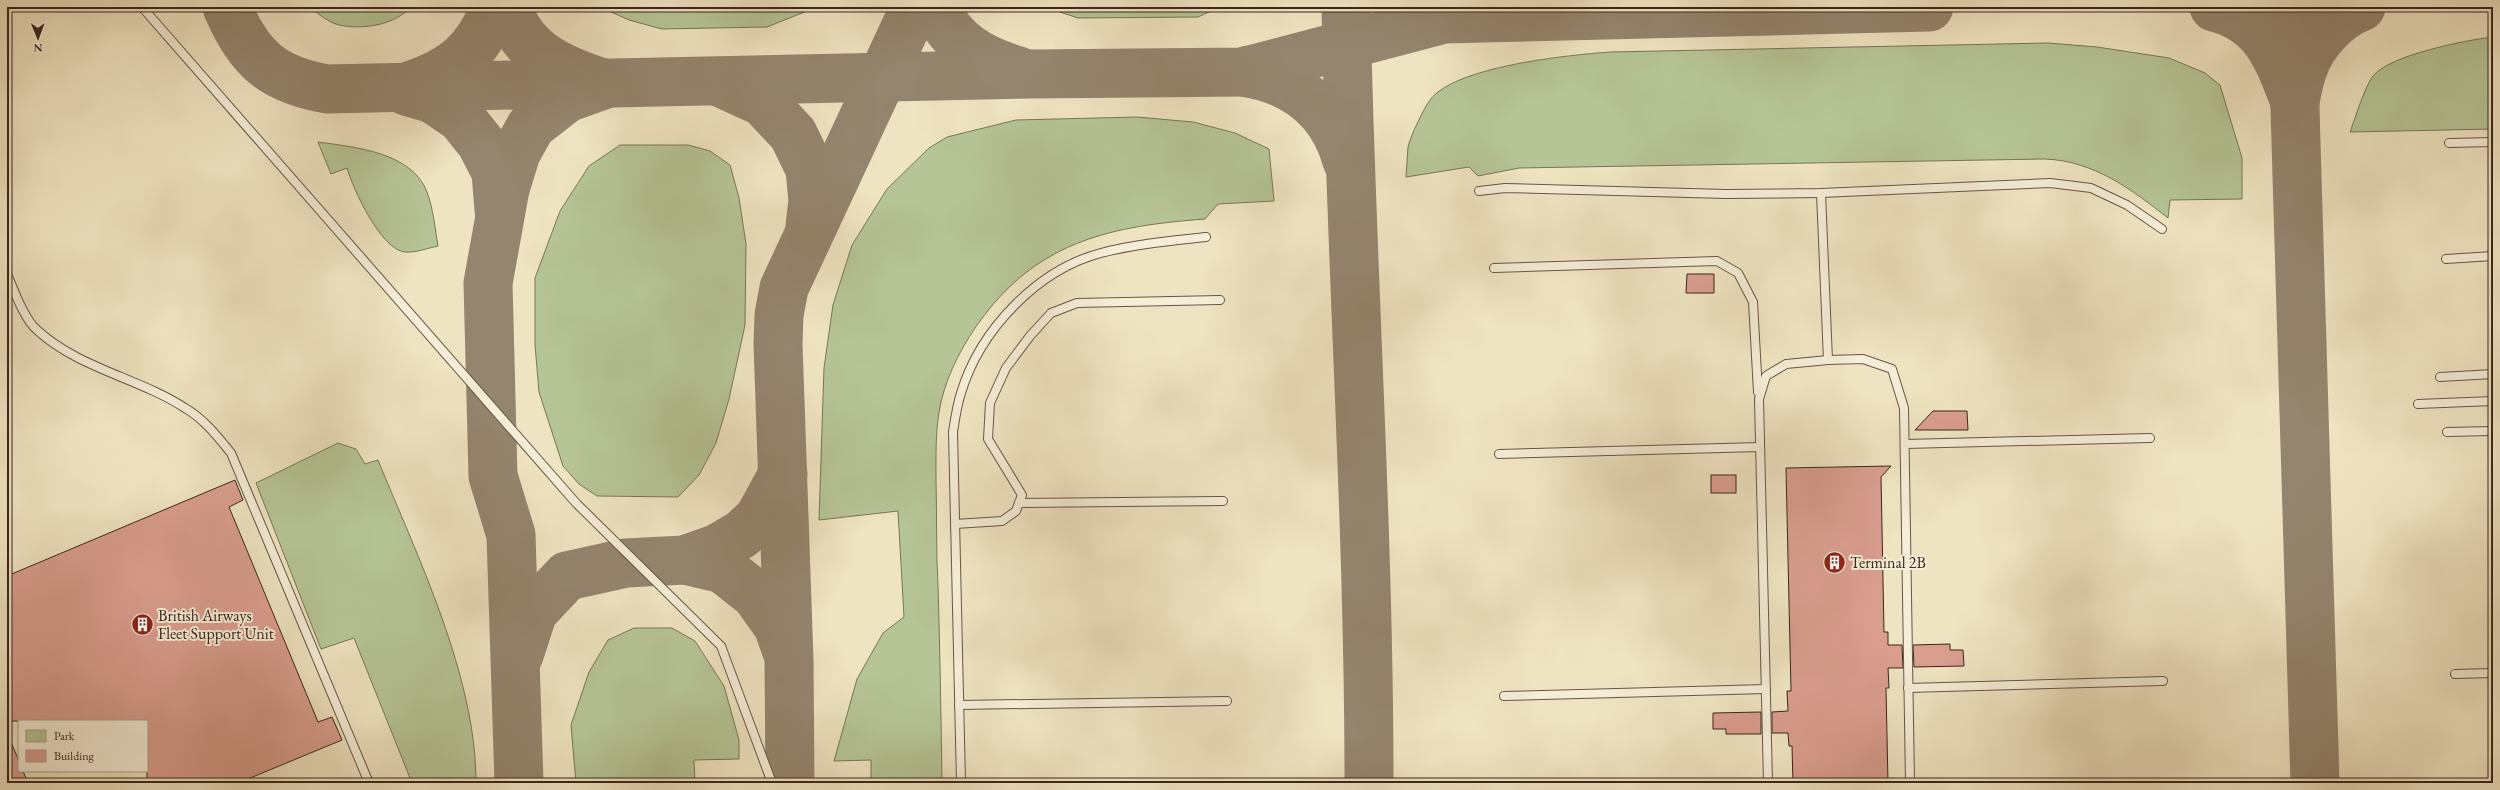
<svg xmlns="http://www.w3.org/2000/svg" width="2500" height="790" font-family="'EB Garamond',serif">
<style>
.green{fill:#b6c596;stroke:#787659}
.lines{fill:none;stroke-linecap:round;stroke-linejoin:round}
.taxiway{stroke:#94856e;stroke-width:49}
.building{fill:#da9e8f;stroke:#39261c}
.lane-casing{stroke:#665645;stroke-width:10}
.lane{stroke:#f5edd7;stroke-width:8}
.labels{text-anchor:middle;dominant-baseline:central;stroke-width:4;stroke-linejoin:round;paint-order:stroke}
.poi-label{font-size:16px;fill:#39261c;stroke:#f5edd7;text-anchor:start}
</style>
<rect width="100%" height="100%" fill="#efe4c1"/>
<filter id="stains"><feTurbulence type="fractalNoise" baseFrequency=".005" numOctaves="4"/><feColorMatrix values="0 0 0 0 .2 0 0 0 0 .09 0 0 0 0 .02 0 0 0 .5 -.17"/></filter>
<radialGradient id="worn" r=".72"><stop offset=".6" stop-color="#630" stop-opacity="0"/><stop offset="1" stop-color="#630" stop-opacity=".3"/></radialGradient>
<g class="green">
<path d="M310,7H411C394,25 364,30 339,25C328,22 318,14 310,7Z"/>
<path d="M600,7H817L767,27L662,29L629,20Z"/>
<path d="M1045,7H1220L1198,17L1078,18Z"/>
<path d="M2493,37V129L2350,132C2355,119 2365,85 2374,75C2391,55 2466,40 2493,37Z"/>
<path d="M2048,43L2097,47L2169,58L2205,73L2220,85L2242,158V199L2170,200L2168,218C2131,189 2094,161 2045,159L1519,168L1478,176L1469,167L1406,177C1407,167 1407,157 1408,147C1410,137 1424,108 1430,100C1455,66 1570,55 1610,52Z"/>
<path d="M1137,117L1193,122L1235,133L1269,149L1274,201L1218,204L1205,219C1113,226 1041,240 983,317C964,342 948,372 941,402C935,428 936,456 936,482C937,517 936,551 938,585C940,651 941,717 942,783H871V760L834,761L857,679L883,633L904,617L898,511L819,520L824,368L833,305L852,245L887,189L929,148L947,137L1016,120Z"/>
<path d="M318,142C354,147 412,152 427,192C433,208 435,228 438,246C428,248 415,253 405,252C381,250 353,189 347,168L331,174Z"/>
<path d="M620,145H688L710,151L730,165L739,198L746,244L745,325L729,399L716,443L699,475L678,497L597,496L579,484L563,466L539,392L535,345V278L560,211L589,166Z"/>
<path d="M338,443L356,449L365,464L378,460C418,558 476,676 476,783H412L354,638L321,649L256,483Z"/>
<path d="M634,628H672L695,641L724,686L739,740V759L694,760L695,783H576L571,725L589,672L608,640Z"/>
</g>
<g class="lines">
<g class="taxiway">
<path d="M227,7C249,59 272,79 327,89L1030,74L1243,72L1444,19L1929,7"/>
<path d="M508,7C521,54 564,71 606,84L567,98L531,126L516,153L505,189L488,283L493,476L511,535L519,783"/>
<path d="M935,7C953,44 980,60 1019,71"/>
<path d="M1346,7C1351,266 1369,524 1369,783"/>
<path d="M2214,7C2266,20 2278,58 2295,102C2297,91 2299,80 2303,69C2311,44 2336,16 2361,7"/>
<path d="M2292,7L2315,783"/>
<path d="M1249,70L1243,72C1295,80 1333,109 1347,161"/>
<path d="M719,82L763,102L793,134L810,169L813,201L810,226"/>
<path d="M409,86C454,71 478,52 495,7"/>
<path d="M406,91L433,99L461,118L481,143L496,172L499,210"/>
<path d="M684,560L723,569L756,595L778,626L786,649"/>
<path d="M519,655L533,612L567,576L626,563L684,560L718,548L742,534L759,518L783,474"/>
<path d="M790,783L789,660L778,344L779,315L784,288L915,7"/>
</g>
</g>
<g class="building">
<path d="M1687,274H1714V293H1686Z"/>
<path d="M1933,411H1967L1968,430H1915Z"/>
<path d="M1891,466L1881,477L1884,632H1888V645H1902L1903,668H1888L1889,688H1886L1888,783H1793L1792,746H1789L1788,733H1772V712L1788,711L1787,691H1791L1786,468Z"/>
<rect x="1711" y="475" width="25" height="18"/>
<path d="M235,480L243,500L229,507L318,722L332,717L342,740L238,783H147V721H7V576Z"/>
<path d="M1950,644V650H1963L1964,666L1914,667L1913,645Z"/>
<path d="M1761,712V734H1726V729H1713V713Z"/>
<path d="M7,733L19,761V771H23L28,783H7Z"/>
</g>
<g class="lines">
<defs>
<g id="lane">
<path d="M142,7L576,503L721,646L772,783"/>
<path d="M2449,143L2493,142"/>
<path d="M1479,191L1505,188L1726,194L1821,193L2050,183L2091,188L2127,205L2162,229"/>
<path d="M1821,193L1828,360"/>
<path d="M2446,259L2493,256"/>
<path d="M1494,268L1717,261L1738,273L1753,302L1758,392"/>
<path d="M7,274C14,290 24,319 37,330C78,368 139,378 185,408C204,419 217,436 231,453L369,783"/>
<path d="M2440,377L2493,374"/>
<path d="M2418,404L2493,401"/>
<path d="M2447,432L2493,431"/>
<path d="M1905,444L2150,438"/>
<path d="M1499,454L1760,447"/>
<path d="M1019,503L1223,501"/>
<path d="M955,524L1002,521L1016,511L1022,495L988,439L990,403L1006,368L1030,336L1051,313L1077,303L1220,300"/>
<path d="M2455,674L2493,673"/>
<path d="M1908,688L2163,681"/>
<path d="M1504,696L1766,689"/>
<path d="M959,705L1227,701"/>
<path d="M961,783L953,432C955,419 957,405 961,393C980,330 1037,270 1101,253C1135,244 1171,241 1206,237"/>
<path d="M1768,783L1759,399L1766,376L1786,364L1828,360L1863,359L1892,369L1904,408L1910,783"/>
</g>
</defs>
<use href="#lane" class="lane-casing"/>
<use href="#lane" class="lane"/>
</g>
<defs>
<symbol id="building-disc" viewBox="-11 -11 22 22"><circle r="9.5" fill="#8f2418" stroke="#f5edd7"/><path d="M-4-6H4V6H1V3H-1V6H-4ZM-2.5-4.3h1.7v1.8h-1.7ZM.8-4.3h1.7v1.8H.8ZM-2.5-1h1.7V.8h-1.7ZM.8-1h1.7V.8H.8Z" fill="#fff"/></symbol>
</defs>
<g fill-rule="evenodd">
<use href="#building-disc" x="1822" y="550" width="25" height="25"/>
<use href="#building-disc" x="130" y="612" width="25" height="25"/>
</g>
<g class="labels">
<g class="poi-label">
<text x="1850" y="562">Terminal 2B</text>
<text x="158" y="615">British Airways<tspan x="158" dy="18">Fleet Support Unit</tspan></text>
</g>
</g>
<rect width="2500" height="790" fill="none" stroke="#efe4c1" stroke-width="24"/>
<rect x="8" y="8" width="2484" height="774" fill="none" stroke="#39261c" stroke-width="2"/>
<rect x="12" y="12" width="2476" height="766" fill="none" stroke="#39261c"/>
<rect x="18" y="720" width="130" height="52" fill="#f5edd7" stroke="#aa9d8c"/>
<rect x="26" y="730" width="20" height="12" fill="#b6c596" stroke="#aa9d8c"/>
<text x="54" y="740" font-size="12" fill="#39261c">Park</text>
<rect x="26" y="750" width="20" height="12" fill="#da9e8f" stroke="#aa9d8c"/>
<text x="54" y="760" font-size="12" fill="#39261c">Building</text>
<g transform="translate(38 38) rotate(179)" stroke="#f5edd7" stroke-width="3" paint-order="stroke">
<path d="M0-3L7 15L0 10L-7 15Z" fill="#39261c"/>
<text y="-6" font-size="11" font-weight="bold" text-anchor="middle" fill="#39261c">N</text>
</g>
<rect width="100%" height="100%" filter="url(#stains)"/>
<rect width="100%" height="100%" fill="url(#worn)"/>
</svg>
